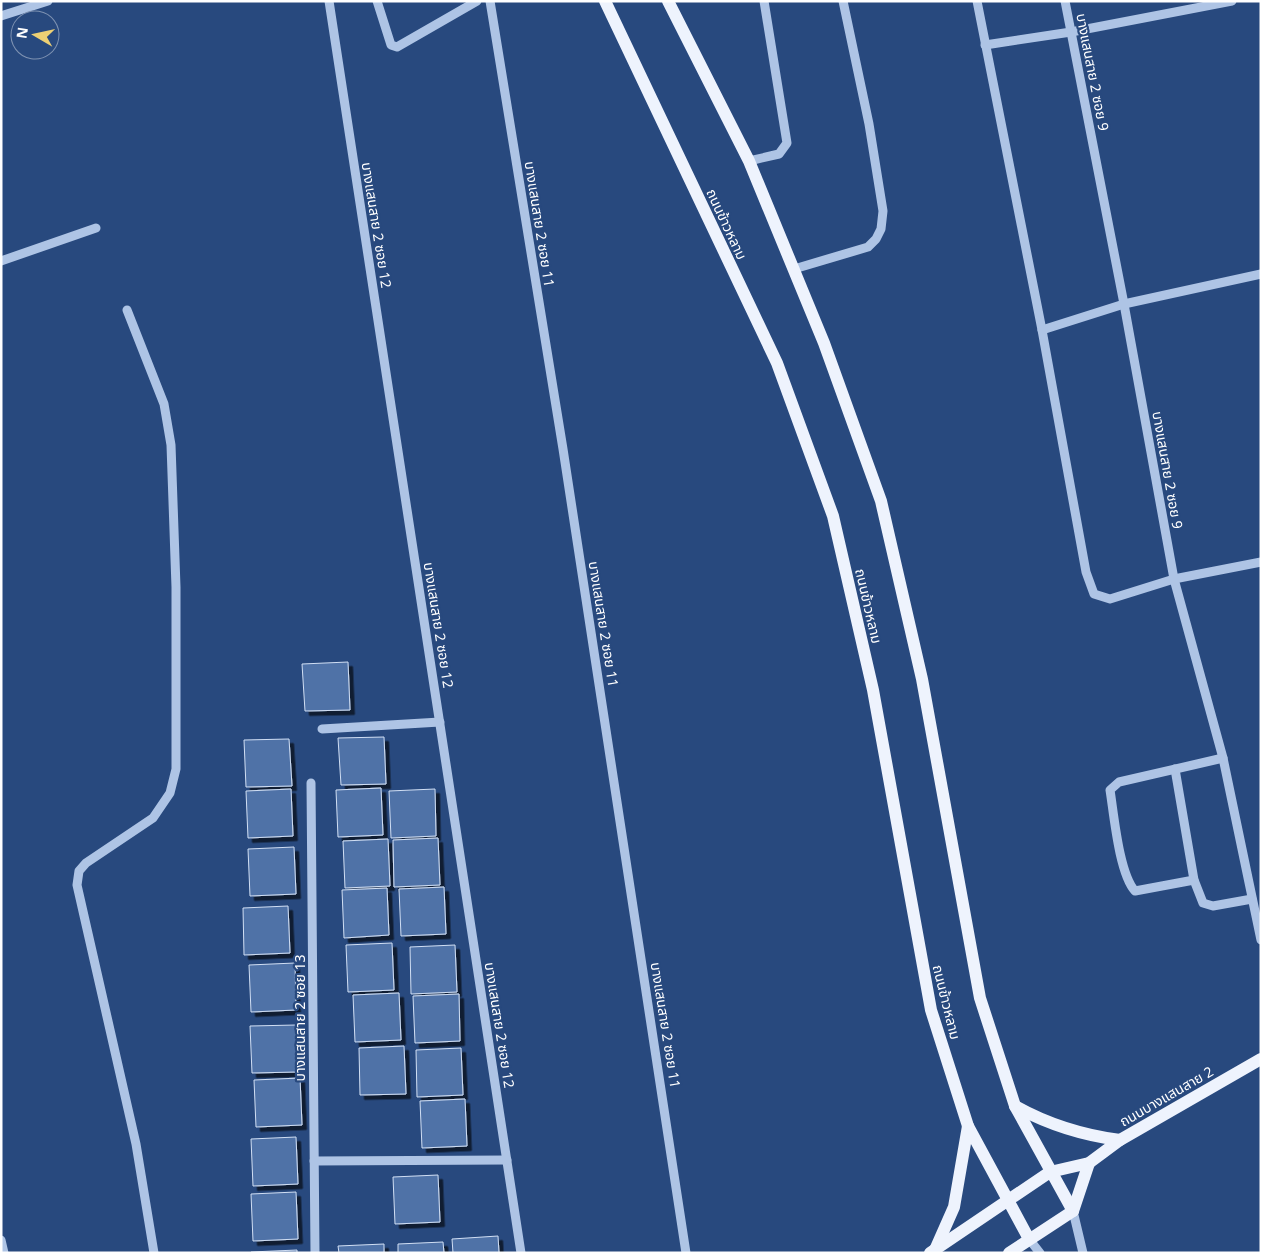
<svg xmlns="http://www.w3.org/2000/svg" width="1262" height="1254" font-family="'Noto Sans','Noto Sans Thai',sans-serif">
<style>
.building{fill:#5072a7;stroke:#d1dff4;filter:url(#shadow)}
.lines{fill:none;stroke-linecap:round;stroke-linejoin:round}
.minor{stroke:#aec4e5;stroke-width:9}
.major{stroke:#eef3fd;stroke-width:12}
.labels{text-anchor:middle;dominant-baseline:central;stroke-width:4.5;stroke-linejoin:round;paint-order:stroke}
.street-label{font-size:14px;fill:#fff;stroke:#28497e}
</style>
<defs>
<filter id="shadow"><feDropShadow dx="4.5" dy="4.5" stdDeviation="0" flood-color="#0009"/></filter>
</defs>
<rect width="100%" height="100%" fill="#28497e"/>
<g class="building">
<path d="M348,662L350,710L305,711L302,664Z"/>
<path d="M384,737L386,784L341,785L338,738Z"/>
<path d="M289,739L292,786L246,787L244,740Z"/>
<path d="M381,788L383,835L338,837L336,790Z"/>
<path d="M291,789L293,836L248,838L246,791Z"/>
<path d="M435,789L436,836L391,838L389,791Z"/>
<path d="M438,838L440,885L394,887L393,840Z"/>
<path d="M388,839L390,886L345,888L343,841Z"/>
<path d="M294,847L296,894L250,896L248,849Z"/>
<path d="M444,887L446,934L401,936L399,889Z"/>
<path d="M387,888L389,935L344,938L342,890Z"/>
<path d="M288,906L290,953L244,955L243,908Z"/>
<path d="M392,943L394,990L348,992L346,945Z"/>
<path d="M455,945L457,992L411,994L410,947Z"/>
<path d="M295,963L296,1010L251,1012L249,965Z"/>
<path d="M399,993L401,1040L355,1042L353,995Z"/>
<path d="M459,994L460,1041L415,1043L413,996Z"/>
<path d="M296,1025L297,1072L252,1073L250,1026Z"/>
<path d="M404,1046L406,1094L360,1095L359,1048Z"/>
<path d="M461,1048L463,1095L417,1097L416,1050Z"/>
<path d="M300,1078L302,1125L256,1127L254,1080Z"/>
<path d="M465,1099L467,1146L422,1148L420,1101Z"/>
<path d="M296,1137L298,1184L253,1186L251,1139Z"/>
<path d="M438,1175L440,1222L395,1224L393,1177Z"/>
<path d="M296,1192L298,1239L253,1241L251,1194Z"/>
<path d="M498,1236L499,1253H453L452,1239Z"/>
<path d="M443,1242L444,1253H398V1244Z"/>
<path d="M384,1244V1253H339L338,1246Z"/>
<path d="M297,1250V1253H251V1252Z"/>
</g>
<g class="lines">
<g class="minor">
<path d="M329,1L521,1253"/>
<path d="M377,1L391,45L397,47L477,1"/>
<path d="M490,1L563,449L686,1253"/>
<path d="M977,1L1042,330L1086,572L1094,594L1110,599L1174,579L1261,562"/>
<path d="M1065,1L1124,304L1174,579L1223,758L1261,940"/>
<path d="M1,16L48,1"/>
<path d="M985,45L1071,32L1232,1"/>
<path d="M749,161L779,154L787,143L764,1"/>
<path d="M1,261L96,228"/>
<path d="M794,269L868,247L876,239L881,229L883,211L869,124L843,1"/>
<path d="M127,310L164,404L171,445L176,587V769L170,793L153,818L86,863L79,871L77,885L136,1144L154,1253"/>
<path d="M1042,330L1124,304L1261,274"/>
<path d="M322,729L440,722"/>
<path d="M1175,769L1194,880L1203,903L1213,906L1252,899"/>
<path d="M311,783L315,1253"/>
<path d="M1194,880L1135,891C1119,873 1114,815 1110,790L1119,782L1223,758"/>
<path d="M314,1161L507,1160"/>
<path d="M1073,1211L1083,1253"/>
<path d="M1029,1239L1040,1253"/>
<path d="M1,1240L4,1253"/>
</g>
<g class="major">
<path d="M605,1L777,363L833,516L873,690L931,1010L968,1126L1029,1239"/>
<path d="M668,1L749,161L824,343L881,501L922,679L980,998L1015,1106L1073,1211"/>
<path d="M1015,1106C1049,1125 1081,1135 1120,1140"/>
<path d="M935,1250L954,1207L968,1126"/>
<path d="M930,1253L1050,1172L1089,1163L1120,1140L1261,1059"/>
<path d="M1009,1253L1073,1211L1089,1163"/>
</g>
</g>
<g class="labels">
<g class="street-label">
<text transform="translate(1093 72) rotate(79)">บางแสนสาย 2 ซอย 9</text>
<text transform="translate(540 224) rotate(81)">บางแสนสาย 2 ซอย 11</text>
<text transform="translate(727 224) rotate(65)">ถนนข้าวหลาม</text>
<text transform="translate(377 225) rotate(81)">บางแสนสาย 2 ซอย 12</text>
<text transform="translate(1168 470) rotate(80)">บางแสนสาย 2 ซอย 9</text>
<text transform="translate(869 606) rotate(77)">ถนนข้าวหลาม</text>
<text transform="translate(604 624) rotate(81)">บางแสนสาย 2 ซอย 11</text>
<text transform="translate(439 625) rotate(81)">บางแสนสาย 2 ซอย 12</text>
<text transform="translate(947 1002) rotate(76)">ถนนข้าวหลาม</text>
<text transform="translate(299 1018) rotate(-90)">บางแสนสาย 2 ซอย 13</text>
<text transform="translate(500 1025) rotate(81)">บางแสนสาย 2 ซอย 12</text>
<text transform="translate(666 1025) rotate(81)">บางแสนสาย 2 ซอย 11</text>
<text transform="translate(1166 1096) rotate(-30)">ถนนบางแสนสาย 2</text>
</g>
</g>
<rect width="1262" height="1254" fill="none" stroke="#ffffff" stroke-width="5"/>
<g transform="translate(35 35) rotate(279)"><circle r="24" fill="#28497e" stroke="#7e92b2"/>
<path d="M0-4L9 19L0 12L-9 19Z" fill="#edd074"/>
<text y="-8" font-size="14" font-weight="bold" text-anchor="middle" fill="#ffffff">N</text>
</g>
</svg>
